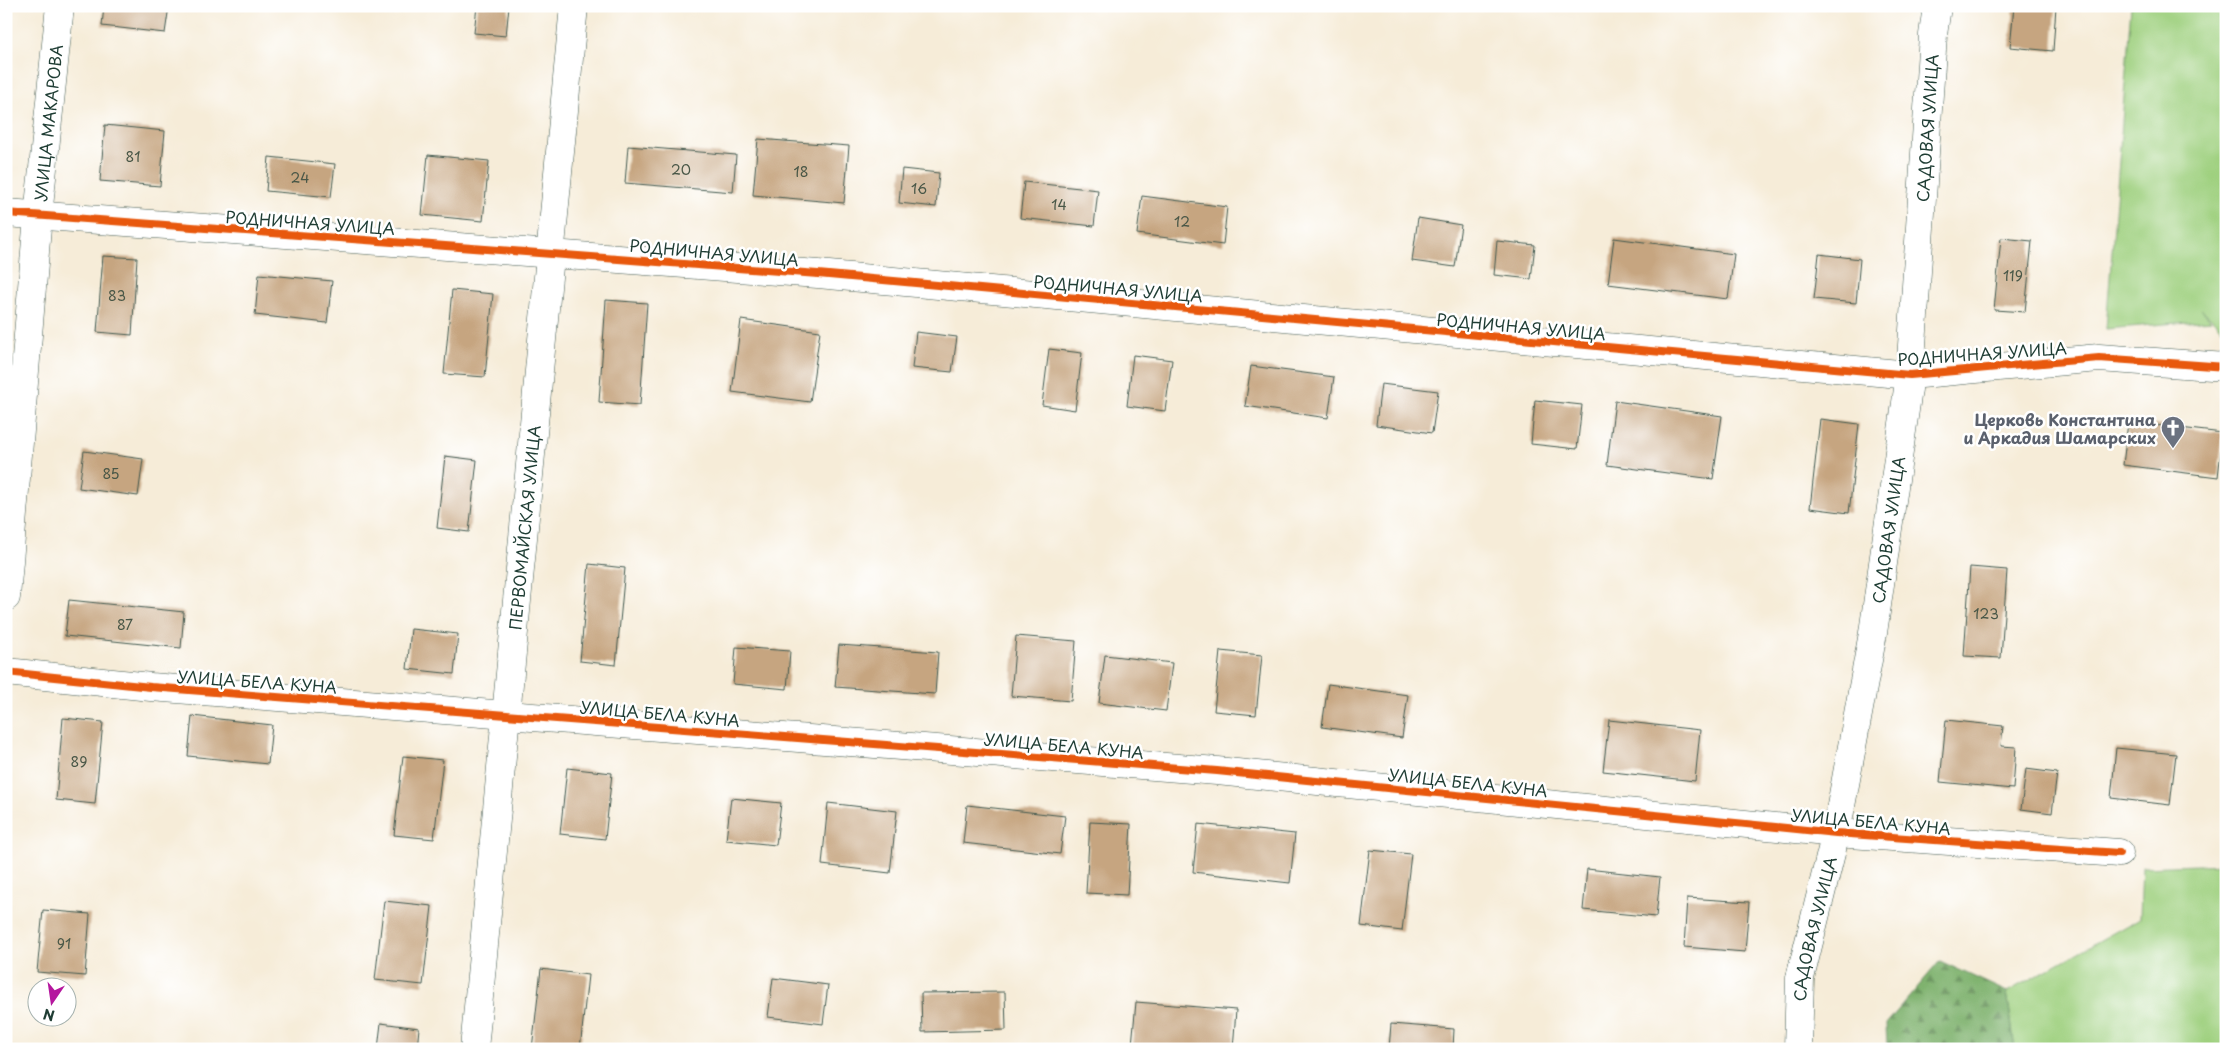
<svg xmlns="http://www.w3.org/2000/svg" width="2232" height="1055" font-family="'Playpen Sans',sans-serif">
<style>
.green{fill:#9fd07f;stroke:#5f865a}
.forest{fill:url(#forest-firs);stroke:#4f7851}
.building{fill:#c6a580}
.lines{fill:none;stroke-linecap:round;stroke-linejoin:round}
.minor-casing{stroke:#3f574d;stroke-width:29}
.minor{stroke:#fff;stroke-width:28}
.cycleway-casing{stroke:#fff;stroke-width:11}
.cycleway{stroke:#e8590c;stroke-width:8}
.labels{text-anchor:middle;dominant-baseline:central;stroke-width:5;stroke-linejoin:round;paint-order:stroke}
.number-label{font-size:14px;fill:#495747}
.street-label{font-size:16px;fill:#1f3d34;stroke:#fff}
.worship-label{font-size:16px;font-weight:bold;fill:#5b616d;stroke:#fff;text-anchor:end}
</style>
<defs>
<pattern id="forest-firs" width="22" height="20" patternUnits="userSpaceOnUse" patternTransform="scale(1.25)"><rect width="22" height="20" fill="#7fb26e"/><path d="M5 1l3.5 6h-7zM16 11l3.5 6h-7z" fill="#67925b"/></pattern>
</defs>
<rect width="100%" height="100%" fill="#fff"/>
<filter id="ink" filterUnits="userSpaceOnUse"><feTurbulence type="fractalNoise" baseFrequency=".02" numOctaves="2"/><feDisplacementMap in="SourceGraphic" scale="10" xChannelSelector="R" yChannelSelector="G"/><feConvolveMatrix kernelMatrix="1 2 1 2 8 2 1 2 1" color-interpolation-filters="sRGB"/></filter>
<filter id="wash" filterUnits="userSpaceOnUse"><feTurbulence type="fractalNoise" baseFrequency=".0096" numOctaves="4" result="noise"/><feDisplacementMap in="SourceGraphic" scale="20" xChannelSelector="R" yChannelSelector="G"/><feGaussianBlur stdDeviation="1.12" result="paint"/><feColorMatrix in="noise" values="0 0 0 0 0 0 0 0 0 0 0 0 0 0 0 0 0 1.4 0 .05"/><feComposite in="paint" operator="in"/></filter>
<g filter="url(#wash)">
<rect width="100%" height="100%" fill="#f6ecd8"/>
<g class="green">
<path d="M2131,6H2226V332L2201,309L2211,320L2106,329Z"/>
<path d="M2226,864V1049H2015L2007,992L2140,918L2142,867Z"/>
</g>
<path class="forest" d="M1940,961L2007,992L2015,1049H1887L1886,1024Z"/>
<g id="blocks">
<g class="building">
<path d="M104,6H169L165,33L102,26Z"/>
<path d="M477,6H509L506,36L474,33Z"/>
<path d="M2014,6H2056L2053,51L2010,47Z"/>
<path d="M105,125L165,131L160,186L100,181Z"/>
<path d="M758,139L849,146L844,203L753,195Z"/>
<path d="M628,146L736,155L733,192L625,183Z"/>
<path d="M428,155L489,161L483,221L422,215Z"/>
<path d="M269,157L335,164L331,197L266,191Z"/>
<path d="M902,169L939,173L936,207L899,203Z"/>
<path d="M1024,182L1098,190L1094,226L1020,218Z"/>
<path d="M1142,196L1227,207L1223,245L1137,234Z"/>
<path d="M1418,218L1461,225L1455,267L1412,261Z"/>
<path d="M1614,238L1734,254L1728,299L1608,284Z"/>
<path d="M2001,238L2032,241L2025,312L1994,310Z"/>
<path d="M1497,241L1535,245L1531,279L1494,275Z"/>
<path d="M1819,254L1860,259L1856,303L1814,299Z"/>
<path d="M103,256L137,258L132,335L97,332Z"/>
<path d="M259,274L332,281L327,323L255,315Z"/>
<path d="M452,290L493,294L485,377L444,374Z"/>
<path d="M606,300L647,303L640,405L599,402Z"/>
<path d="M741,320L820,331L810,402L732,392Z"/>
<path d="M916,332L957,337L952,372L912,368Z"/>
<path d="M1049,349L1082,353L1075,410L1042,405Z"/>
<path d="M1133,355L1172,360L1165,411L1127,406Z"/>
<path d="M1251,366L1334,377L1328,418L1245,406Z"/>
<path d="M1381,384L1438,391L1432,433L1376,425Z"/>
<path d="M1535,400L1582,405L1577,449L1531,444Z"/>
<path d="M1615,401L1722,416L1713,479L1607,465Z"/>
<path d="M1820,419L1859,424L1849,513L1810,508Z"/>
<path d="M2128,422L2223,433L2218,477L2123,465Z"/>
<path d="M84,451L143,459L138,496L79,488Z"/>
<path d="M445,456L477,460L469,532L437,528Z"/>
<path d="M589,564L625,568L616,665L580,661Z"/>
<path d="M1970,567L2007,570L2001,658L1964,656Z"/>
<path d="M69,600L184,612L181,648L65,636Z"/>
<path d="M411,629L458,634L454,674L407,669Z"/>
<path d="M1016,636L1076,641L1071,701L1011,696Z"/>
<path d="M839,645L938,652L935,694L835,687Z"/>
<path d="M736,647L790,651L787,689L733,684Z"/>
<path d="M1220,651L1262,655L1256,715L1214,711Z"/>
<path d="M1105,655L1172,663L1166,711L1099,703Z"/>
<path d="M1328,684L1408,695L1402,738L1322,727Z"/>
<path d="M192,716L272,725L268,764L188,756Z"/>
<path d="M63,718L103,722L95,804L56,800Z"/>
<path d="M1609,720L1700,730L1695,781L1603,771Z"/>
<path d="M1946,720L2003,726L2001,746L2016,747L2013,789L1940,782Z"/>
<path d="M2116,748L2176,754L2170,805L2111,798Z"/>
<path d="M403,756L443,760L434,839L394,835Z"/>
<path d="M567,768L612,773L605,839L560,834Z"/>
<path d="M2026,769L2057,773L2052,813L2021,809Z"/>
<path d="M731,798L781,803L776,845L726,840Z"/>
<path d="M828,803L897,811L890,873L822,865Z"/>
<path d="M967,805L1065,816L1060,854L963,843Z"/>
<path d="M1090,822L1131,824L1127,895L1086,893Z"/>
<path d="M1198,824L1295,834L1290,883L1193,872Z"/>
<path d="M1370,850L1411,854L1402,931L1361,926Z"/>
<path d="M1587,869L1660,877L1656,917L1583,910Z"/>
<path d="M1687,898L1749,902L1745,952L1684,947Z"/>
<path d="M384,901L432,906L423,985L375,980Z"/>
<path d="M43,910L90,914L85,976L37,972Z"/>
<path d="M541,969L588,975L580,1049H532Z"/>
<path d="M773,978L828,985L823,1024L768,1017Z"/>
<path d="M1005,992L1006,1030L922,1032L921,993Z"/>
<path d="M1136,1002L1236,1010L1233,1049H1178L1132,1045Z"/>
<path d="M381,1023L419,1028L417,1049H378Z"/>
<path d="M1391,1024L1454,1029L1453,1049H1389Z"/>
</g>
</g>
</g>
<g filter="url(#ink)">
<use href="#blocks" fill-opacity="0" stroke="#3f574d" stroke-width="1"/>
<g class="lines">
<defs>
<g id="minor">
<path d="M6,213L818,274L1910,375L2099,358L2226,367"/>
<path id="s1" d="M6,597L38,216L60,6"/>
<path d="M6,672L151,687L1217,771L1836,833L2119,853"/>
<path id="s2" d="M474,1049L574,6"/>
<path id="s3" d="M1798,1049L1800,978L1836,833L1873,633L1910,375L1933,35L1937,6"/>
</g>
</defs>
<use href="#minor" class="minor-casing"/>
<use href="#minor" class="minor"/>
<defs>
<g id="cycleway">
<path d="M6,213L818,274L1910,375L2099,358L2226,367"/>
<path d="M6,672L151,687L1217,771L1836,833L2119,853"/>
</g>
</defs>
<use href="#cycleway" class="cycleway-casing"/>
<use href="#cycleway" class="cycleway"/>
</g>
</g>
<defs>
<symbol id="church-pin" viewBox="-11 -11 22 30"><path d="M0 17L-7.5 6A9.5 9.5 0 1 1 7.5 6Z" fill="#6b7280" stroke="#fff"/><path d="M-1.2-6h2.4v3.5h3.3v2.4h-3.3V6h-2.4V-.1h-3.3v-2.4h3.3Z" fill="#fff"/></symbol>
</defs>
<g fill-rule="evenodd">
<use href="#church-pin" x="2159" y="414" width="28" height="38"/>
</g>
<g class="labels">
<g class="number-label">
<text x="133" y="156">81</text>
<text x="681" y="169">20</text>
<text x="801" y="171">18</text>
<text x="300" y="177">24</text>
<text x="919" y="188">16</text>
<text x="1059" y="204">14</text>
<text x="1182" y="221">12</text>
<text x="2013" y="275">119</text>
<text x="117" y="295">83</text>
<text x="111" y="473">85</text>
<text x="1986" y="613">123</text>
<text x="125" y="624">87</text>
<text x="79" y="761">89</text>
<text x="64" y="943">91</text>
</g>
<g class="street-label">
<text stroke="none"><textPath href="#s1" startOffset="476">УЛИЦА МАКАРОВА</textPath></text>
<text stroke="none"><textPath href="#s3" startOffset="932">САДОВАЯ УЛИЦА</textPath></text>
<text transform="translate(310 222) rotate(4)">РОДНИЧНАЯ УЛИЦА</text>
<text transform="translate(714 252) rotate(5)">РОДНИЧНАЯ УЛИЦА</text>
<text transform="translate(1118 288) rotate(5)">РОДНИЧНАЯ УЛИЦА</text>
<text transform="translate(1521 326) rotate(5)">РОДНИЧНАЯ УЛИЦА</text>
<text transform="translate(1982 353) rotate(-4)">РОДНИЧНАЯ УЛИЦА</text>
<text stroke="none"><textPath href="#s2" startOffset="524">ПЕРВОМАЙСКАЯ УЛИЦА</textPath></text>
<text stroke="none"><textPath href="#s3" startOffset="528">САДОВАЯ УЛИЦА</textPath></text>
<text transform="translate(257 681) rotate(4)">УЛИЦА БЕЛА КУНА</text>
<text transform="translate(660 713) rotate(5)">УЛИЦА БЕЛА КУНА</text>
<text transform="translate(1064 745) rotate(5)">УЛИЦА БЕЛА КУНА</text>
<text transform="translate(1468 782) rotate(6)">УЛИЦА БЕЛА КУНА</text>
<text transform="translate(1871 821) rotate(5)">УЛИЦА БЕЛА КУНА</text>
<text stroke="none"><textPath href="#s3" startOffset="122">САДОВАЯ УЛИЦА</textPath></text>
</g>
<g class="worship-label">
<text x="2156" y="419">Церковь Константина<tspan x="2156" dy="18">и Аркадия Шамарских</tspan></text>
</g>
</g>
<rect width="2232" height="1055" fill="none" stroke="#fff" stroke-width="25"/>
<g transform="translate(52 1002) rotate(193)"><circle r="24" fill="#ffffff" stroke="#a5b1ae"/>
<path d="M0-4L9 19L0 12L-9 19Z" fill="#b5179e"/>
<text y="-8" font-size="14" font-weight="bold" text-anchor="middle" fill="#1f3d34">N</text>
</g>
</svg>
